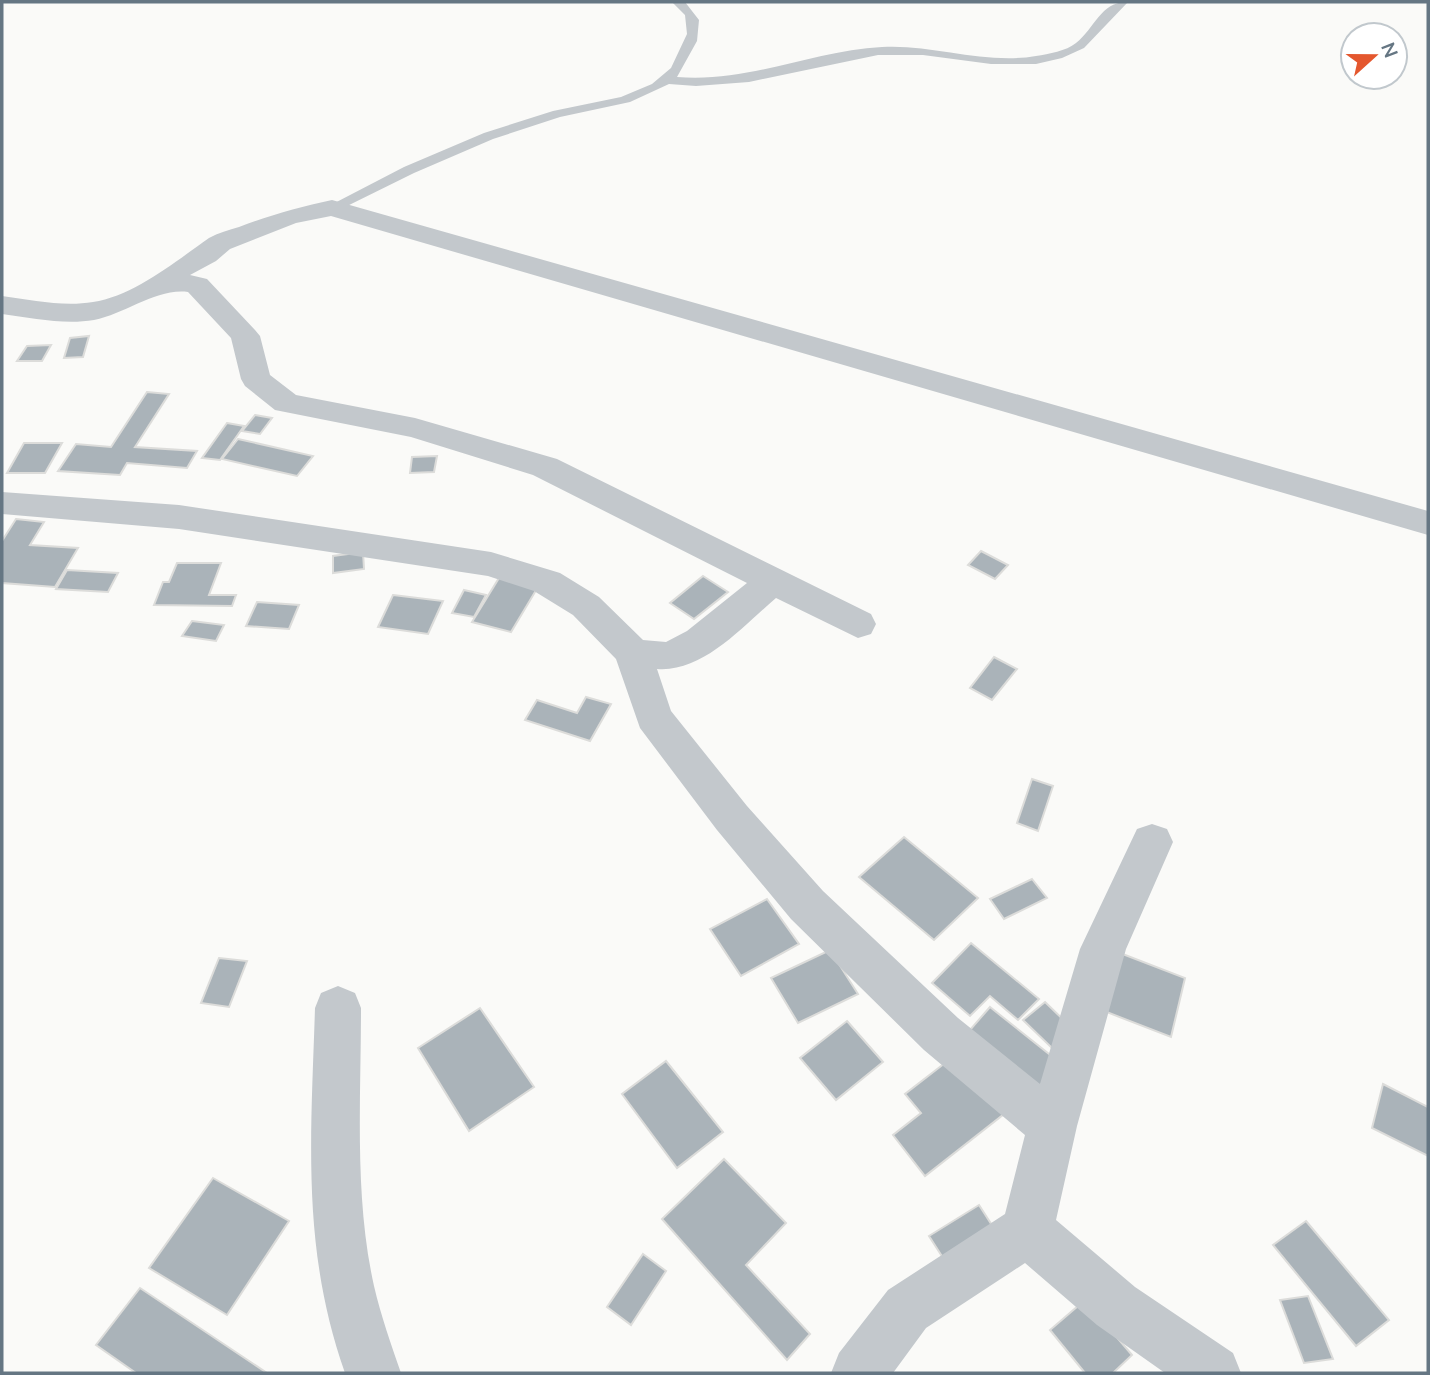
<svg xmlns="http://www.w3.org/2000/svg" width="1430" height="1375" font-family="Mulish,sans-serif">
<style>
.building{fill:#aab3b9;stroke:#dcdcda;stroke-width:2}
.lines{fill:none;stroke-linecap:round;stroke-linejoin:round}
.lane{fill:#c3c8cc;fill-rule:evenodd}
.street{fill:#c3c8cc;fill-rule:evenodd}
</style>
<rect width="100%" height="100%" fill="#fafaf8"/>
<g class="building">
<path d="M89,336L83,357L64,358L70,338Z"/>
<path d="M51,345L42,361H17L27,346Z"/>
<path d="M147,392L169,394L135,447L197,451L187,468L127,463L120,475L58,471L76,444L111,447Z"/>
<path d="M255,415L272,418L260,434L242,431Z"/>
<path d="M227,423L244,426L220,460L202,458Z"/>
<path d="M238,439L313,456L297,476L222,459Z"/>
<path d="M24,443H62L45,473H7Z"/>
<path d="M437,456L434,472L410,473L412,457Z"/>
<path d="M16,519L44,522L30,545L78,548L55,587L2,583V541Z"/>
<path d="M981,551L1008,565L995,579L968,565Z"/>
<path d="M363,552L364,569L333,573V556Z"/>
<path d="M177,563H221L209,595H236L232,606L154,605L163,582H169Z"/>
<path d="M67,570L118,573L108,592L56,589Z"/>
<path d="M703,576L728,592L694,619L670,603Z"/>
<path d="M499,578L538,587L511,632L472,622Z"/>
<path d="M464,590L486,595L474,617L452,613Z"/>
<path d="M393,595L443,601L428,634L378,627Z"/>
<path d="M257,602L299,605L289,629L246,626Z"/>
<path d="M192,621L224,625L216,641L182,636Z"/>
<path d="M994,657L1017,669L992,700L970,688Z"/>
<path d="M586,697L611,704L590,741L525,720L537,700L577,713Z"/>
<path d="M1032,779L1053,786L1038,831L1017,823Z"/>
<path d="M904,837L978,898L934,940L859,877Z"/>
<path d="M1032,879L1047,898L1004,919L990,899Z"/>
<path d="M767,899L799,944L741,976L710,929Z"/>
<path d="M971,943L1039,999L1018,1020L990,996L970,1016L932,983Z"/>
<path d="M830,950L858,994L798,1023L771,978Z"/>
<path d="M1120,953L1185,978L1171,1037L1104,1011Z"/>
<path d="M219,958L247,961L229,1007L201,1003Z"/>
<path d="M1045,1002L1075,1031L1054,1050L1023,1020Z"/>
<path d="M990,1007L1059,1062L1039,1087L969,1031Z"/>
<path d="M480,1008L534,1087L469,1131L418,1048Z"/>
<path d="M847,1021L883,1062L836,1100L800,1058Z"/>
<path d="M954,1056L1004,1114L925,1176L893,1135L921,1113L905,1094Z"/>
<path d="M666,1061L723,1132L677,1168L622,1094Z"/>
<path d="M1383,1084L1428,1107V1156L1372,1128Z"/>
<path d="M724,1159L786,1223L746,1265L810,1334L787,1360L662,1219Z"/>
<path d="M213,1178L289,1221L227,1315L149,1268Z"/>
<path d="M979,1205L995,1230L945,1261L929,1236Z"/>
<path d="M1306,1221L1389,1320L1356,1346L1273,1245Z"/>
<path d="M643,1254L666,1271L631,1325L607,1307Z"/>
<path d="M140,1288L267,1373H136L96,1345Z"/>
<path d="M1308,1296L1333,1359L1304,1363L1280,1300Z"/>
<path d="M1085,1300L1132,1355L1113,1373H1085L1050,1330Z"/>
</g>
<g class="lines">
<path class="lane" d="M672,2H685L699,20L697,41L677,77C748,83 812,51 882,47C933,44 985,65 1036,56C1049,54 1066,51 1076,43C1095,28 1101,1 1128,2L1084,48L1062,58L1036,64H991L923,55H878L749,82L696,86L669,84L630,102L560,117L493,139L414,173L337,211L332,212L325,208L404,167L484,133L553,111L621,97L652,84L671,68L687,34L685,15Z"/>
<g class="street">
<path d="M332,200L1428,511V535L331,216L296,223L230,249L216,261L190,275L207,279L255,330L260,336L270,375L296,395L415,418L557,459L871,614L876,624L871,634L858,638L776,598C744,625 703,673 657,669L671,711L747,806L823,891L958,1018L1040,1084L1080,949L1137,829L1152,824L1167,829L1173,842L1126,949L1077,1126L1056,1220L1135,1287L1233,1353L1241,1373H1165L1097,1325L1025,1263L926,1328L893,1373H831L839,1353L888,1290L1005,1214L1025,1135L924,1050L791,919L717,830L640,728L616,659L573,615L534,591L488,576L179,529L2,514V492L179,505L491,552L560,573L599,597L643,640L666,642L687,631L747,583L533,475L411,437L275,410L245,386L241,379L231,338L188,292C156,288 126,314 94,320C64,325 32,318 2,314V296C32,300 63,307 93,302C134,296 176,261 209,238C218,233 229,230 239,227C270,215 300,207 332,200Z"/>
<path d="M338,986L355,993L361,1008C361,1100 354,1196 374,1286C381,1316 391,1344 401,1373H345C301,1248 311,1138 315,1008L321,993Z"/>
</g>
</g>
<rect width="1430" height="1375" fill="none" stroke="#657683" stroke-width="7"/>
<g transform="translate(1374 56) rotate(69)"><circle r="33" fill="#ffffff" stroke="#c1c8cd" stroke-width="2"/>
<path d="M0-5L12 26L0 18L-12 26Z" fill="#e4572e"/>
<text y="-10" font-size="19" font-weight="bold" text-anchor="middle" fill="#657683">N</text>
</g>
</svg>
